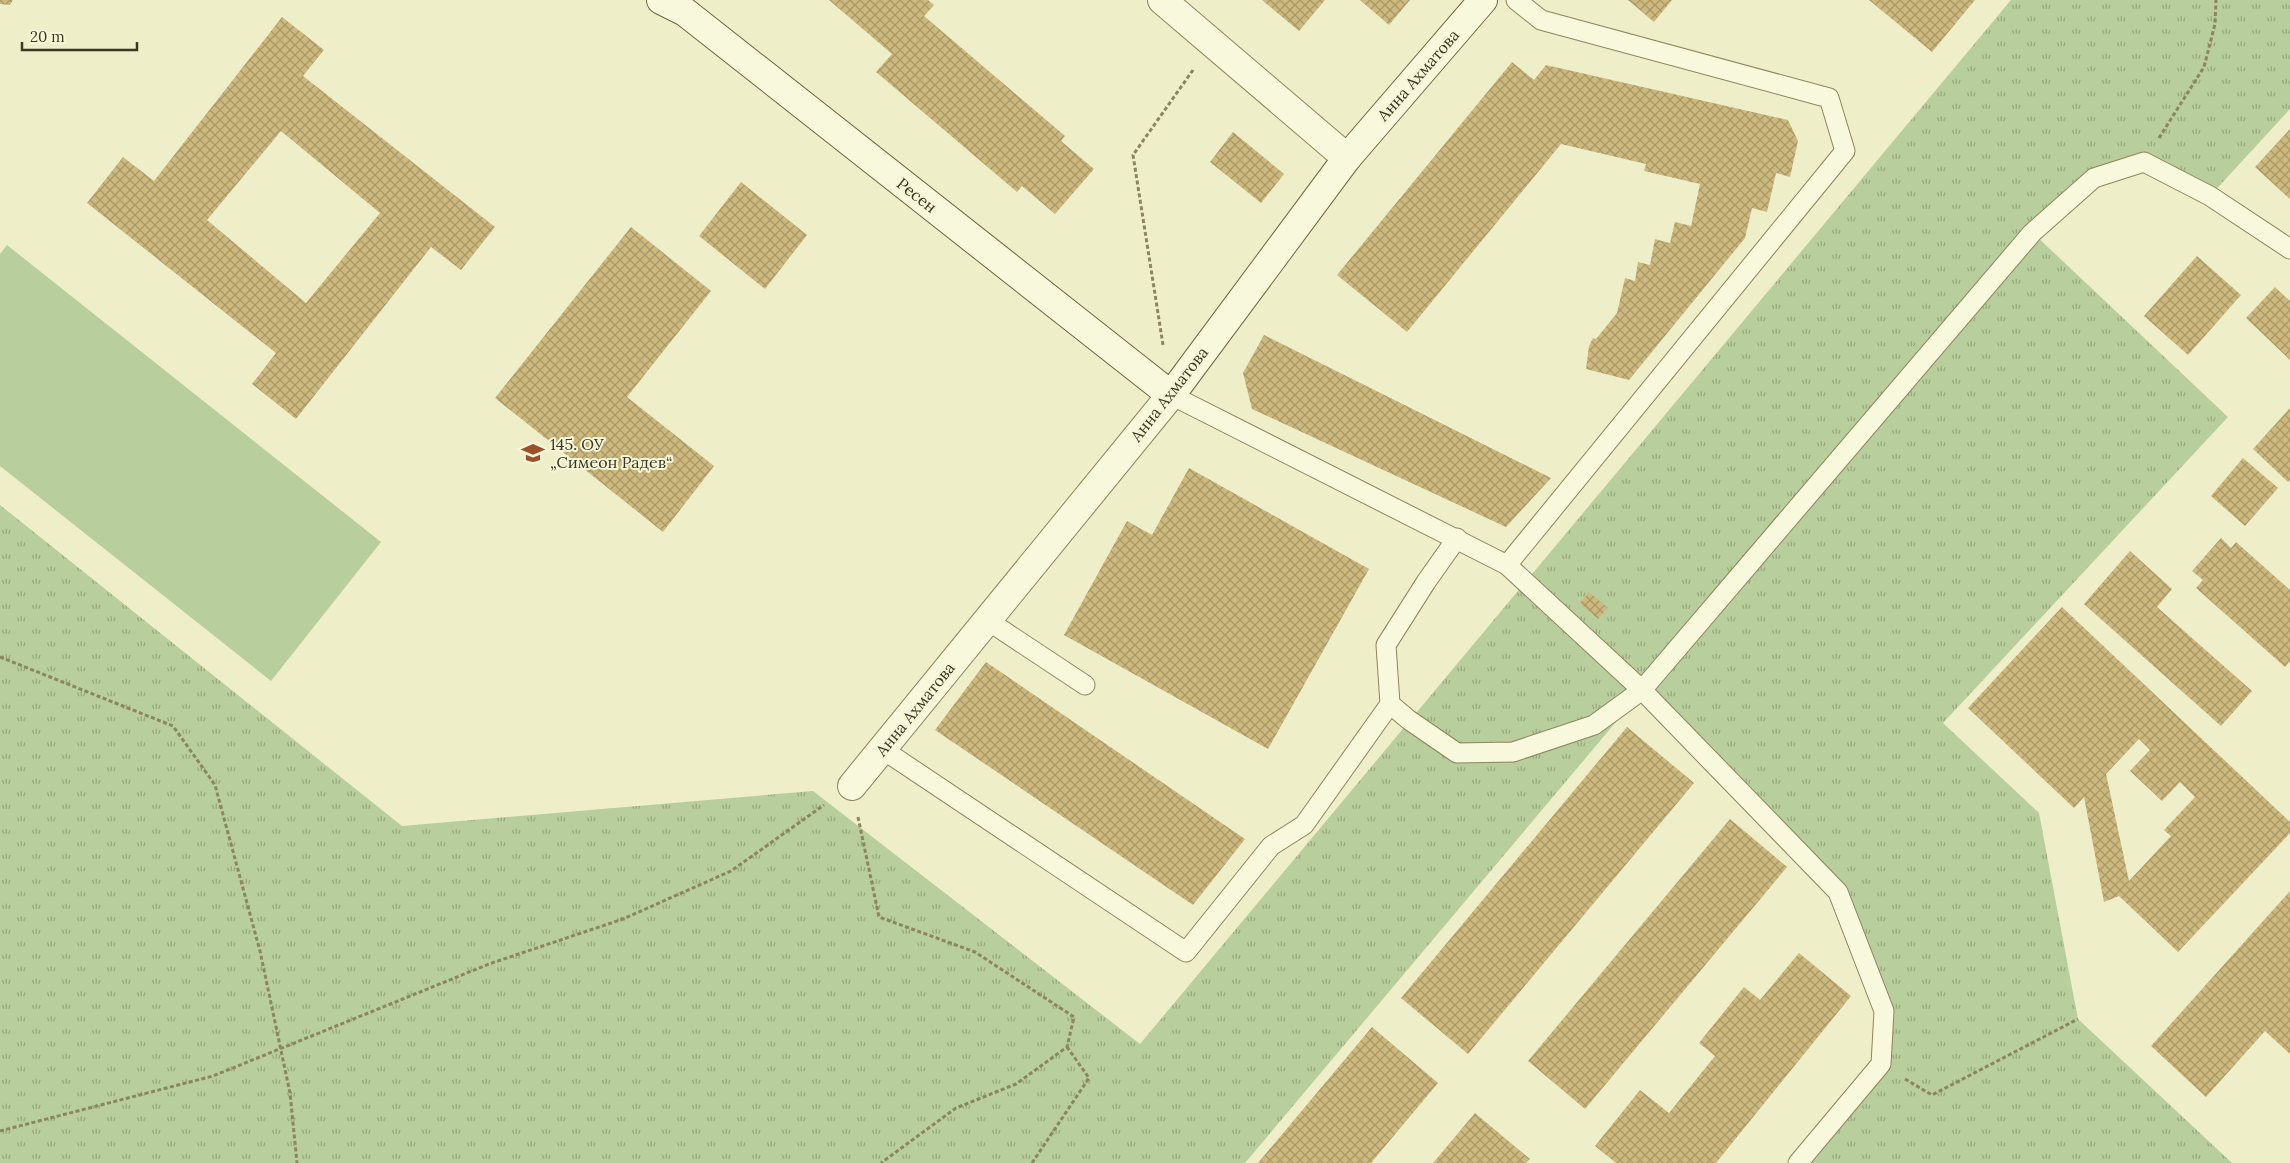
<svg xmlns="http://www.w3.org/2000/svg" width="2290" height="1163" font-family="Lora,serif">
<style>
.grass{fill:url(#grass-tufts)}
.pitch{fill:#b8ce9c}
.building{fill:url(#building-cross-hatch);fill-rule:evenodd}
.lines{fill:none;stroke-linecap:round;stroke-linejoin:round}
.lane-casing{stroke:#8c855d;stroke-width:21}
.street-casing{stroke:#8c855d;stroke-width:30}
.secondary-casing{stroke:#6e6640;stroke-width:30}
.path{stroke:#8c855d;stroke-width:3;stroke-dasharray:4 2.5;stroke-linecap:butt}
.lane{stroke:#f8f9dc;stroke-width:19}
.street{stroke:#f8f9dc;stroke-width:28}
.secondary{stroke:#f8f9dc;stroke-width:28}
.labels{text-anchor:middle;dominant-baseline:central;stroke-width:4;stroke-linejoin:round;paint-order:stroke}
.street-label{font-size:16px;fill:#3c3720;stroke:#f5f6d8}
.poi-label{font-size:16px;fill:#3c3720;stroke:#f5f6d8;text-anchor:start}
</style>
<defs>
<pattern id="grass-tufts" width="24" height="20" patternUnits="userSpaceOnUse" patternTransform="scale(1.25)"><rect width="24" height="20" fill="#b8ce9c"/><path d="M3 7l-1-3M5 7V3M7 7l1-3M15 17l-1-3M17 17v-4M19 17l1-3" fill="none" stroke="#97a87f"/></pattern>
<pattern id="building-cross-hatch" width="8" height="8" patternUnits="userSpaceOnUse" patternTransform="scale(1.25)"><rect width="8" height="8" fill="#cdb97e"/><path d="M0 0l8 8M0 8l8-8" fill="none" stroke="#a89767"/></pattern>
</defs>
<rect width="100%" height="100%" fill="#eeefc9"/>
<path class="grass" d="M2011,0H2290V109L2210,196L2144,162L2094,178L2033,233L2228,417L1943,723L2039,813L2078,1019L2232,1163H1798L1881,1065L1884,1011L1838,892L1642,691L1245,1163H0V505L402,826L813,791L1140,1044Z"/>
<path class="pitch" d="M7,245L381,542L271,681L0,466V254Z"/>
<g class="building">
<path d="M0,0H13L10,5L0,4Z"/>
<path d="M829,0H928L934,5L924,16L1065,136L1061,141L1094,169L1055,214L1022,186L1017,192L876,72L892,54Z"/>
<path d="M1262,0H1325L1299,31Z"/>
<path d="M1360,0H1410L1389,25Z"/>
<path d="M1628,0H1672L1654,22Z"/>
<path d="M1869,0H1975L1932,52Z"/>
<path d="M282,17L324,50L303,76L495,227L461,270L431,247L296,419L252,384L276,353L87,203L123,157L154,181ZM281,131L380,213L306,303L207,220Z"/>
<path d="M1512,62L1534,80L1546,65L1788,120L1798,141L1790,177L1776,173L1767,212L1752,208L1745,238L1629,380L1586,369L1589,346L1593,338L1596,339L1617,313L1625,278L1635,281L1638,262L1650,265L1655,239L1670,243L1675,222L1691,226L1700,184L1644,171L1646,164L1561,144L1407,332L1337,275Z"/>
<path d="M2290,129V199L2255,167Z"/>
<path d="M1233,132L1284,174L1261,203L1210,162Z"/>
<path d="M741,182L807,235L765,289L699,236Z"/>
<path d="M631,227L711,291L627,397L714,466L663,532L495,398Z"/>
<path d="M2197,256L2241,295L2188,355L2144,316Z"/>
<path d="M2275,287L2290,301V360L2246,318Z"/>
<path d="M1264,335L1551,478L1506,527L1252,409L1243,373Z"/>
<path d="M2290,408V480L2288,482L2253,449Z"/>
<path d="M2243,458L2278,488L2245,526L2211,496Z"/>
<path d="M1189,468L1369,569L1268,749L1064,635L1127,521L1152,535Z"/>
<path d="M2221,538L2231,548L2236,542L2290,590V661L2285,667L2196,588L2203,580L2192,571Z"/>
<path d="M2130,551L2172,589L2157,607L2252,691L2221,726L2084,604Z"/>
<path d="M1589,592L1608,608L1598,619L1580,603Z"/>
<path d="M2062,607L2290,822V833L2178,952L2119,896L2104,902L2084,797L2074,808L1968,708ZM2139,739L2150,750L2130,771L2162,801L2180,782L2195,797L2164,830L2171,836L2129,881L2106,774Z"/>
<path d="M986,662L1245,839L1193,905L935,730Z"/>
<path d="M1627,727L1694,783L1468,1054L1401,998Z"/>
<path d="M1730,819L1787,867L1585,1109L1528,1061Z"/>
<path d="M2290,891V1054L2265,1031L2206,1097L2151,1046Z"/>
<path d="M1799,953L1851,996L1716,1163H1616L1595,1146L1640,1090L1669,1113L1715,1056L1699,1043L1744,987L1760,1000Z"/>
<path d="M1372,1027L1438,1083L1371,1163H1258Z"/>
<path d="M1475,1113L1530,1159L1526,1163H1433Z"/>
</g>
<g class="lines">
<defs>
<g id="lane">
<path d="M1171,395L1507,565L1642,690L1838,892L1884,1011L1881,1064L1798,1163"/>
<path d="M1507,565L1845,151L1829,98L1541,20L1516,0"/>
<path d="M987,620L1085,685"/>
<path d="M1390,704L1409,720L1457,753L1513,752L1594,725L1642,690L2032,233L2094,178L2144,162L2210,196L2290,249"/>
<path d="M882,749L1186,952L1271,846L1304,825L1390,704L1386,645L1426,582L1457,538"/>
</g>
<g id="street">
<path d="M1162,0L1347,158"/>
<path d="M852,786L1171,395"/>
</g>
<path id="secondary" d="M661,0L685,12L1171,395L1347,158L1483,0"/>
</defs>
<use href="#lane" class="lane-casing"/>
<use href="#street" class="street-casing"/>
<use href="#secondary" class="secondary-casing"/>
<g class="path">
<path d="M2159,138L2204,67L2215,24L2216,0"/>
<path d="M1163,345L1133,155L1193,70"/>
<path d="M0,657L173,726L215,785L260,951L290,1093L297,1163"/>
<path d="M858,817L879,917L975,952L1074,1017L1067,1047L1016,1084L956,1108L881,1163"/>
<path d="M1905,1079L1932,1095L2078,1019"/>
<path d="M0,1131L213,1076L489,964L623,919L731,871L824,805"/>
<path d="M1032,1163L1089,1078L1067,1047"/>
</g>
<use href="#lane" class="lane"/>
<use href="#street" class="street"/>
<use href="#secondary" class="secondary"/>
</g>
<defs>
<symbol id="school-bare" viewBox="-9 -9 18 18"><path d="M0-5L7-2L0 1L-7-2ZM-4 1L0 2.5L4 1V4Q0 6-4 4Z" fill="#9b502c" stroke="#f5f6d8" stroke-width="2.5" paint-order="stroke"/></symbol>
</defs>
<g fill-rule="evenodd">
<use href="#school-bare" x="517" y="437" width="32" height="32"/>
</g>
<g class="labels">
<g class="street-label">
<text transform="translate(1418 75) rotate(-49)">Анна Ахматова</text>
<text transform="translate(917 195) rotate(38)">Ресен</text>
<text transform="translate(1169 394) rotate(-52)">Анна Ахматова</text>
<text transform="translate(915 709) rotate(-51)">Анна Ахматова</text>
</g>
<g class="poi-label">
<text x="550" y="444">145. ОУ<tspan x="550" dy="18">„Симеон Радев“</tspan></text>
</g>
</g>
<path d="M22 42v8h115v-8" fill="none" stroke="#3c3720" stroke-width="2.5"/>
<text x="30" y="42" font-size="15" fill="#3c3720" stroke="#f5f6d8" stroke-width="4" paint-order="stroke">20 m</text>
</svg>
